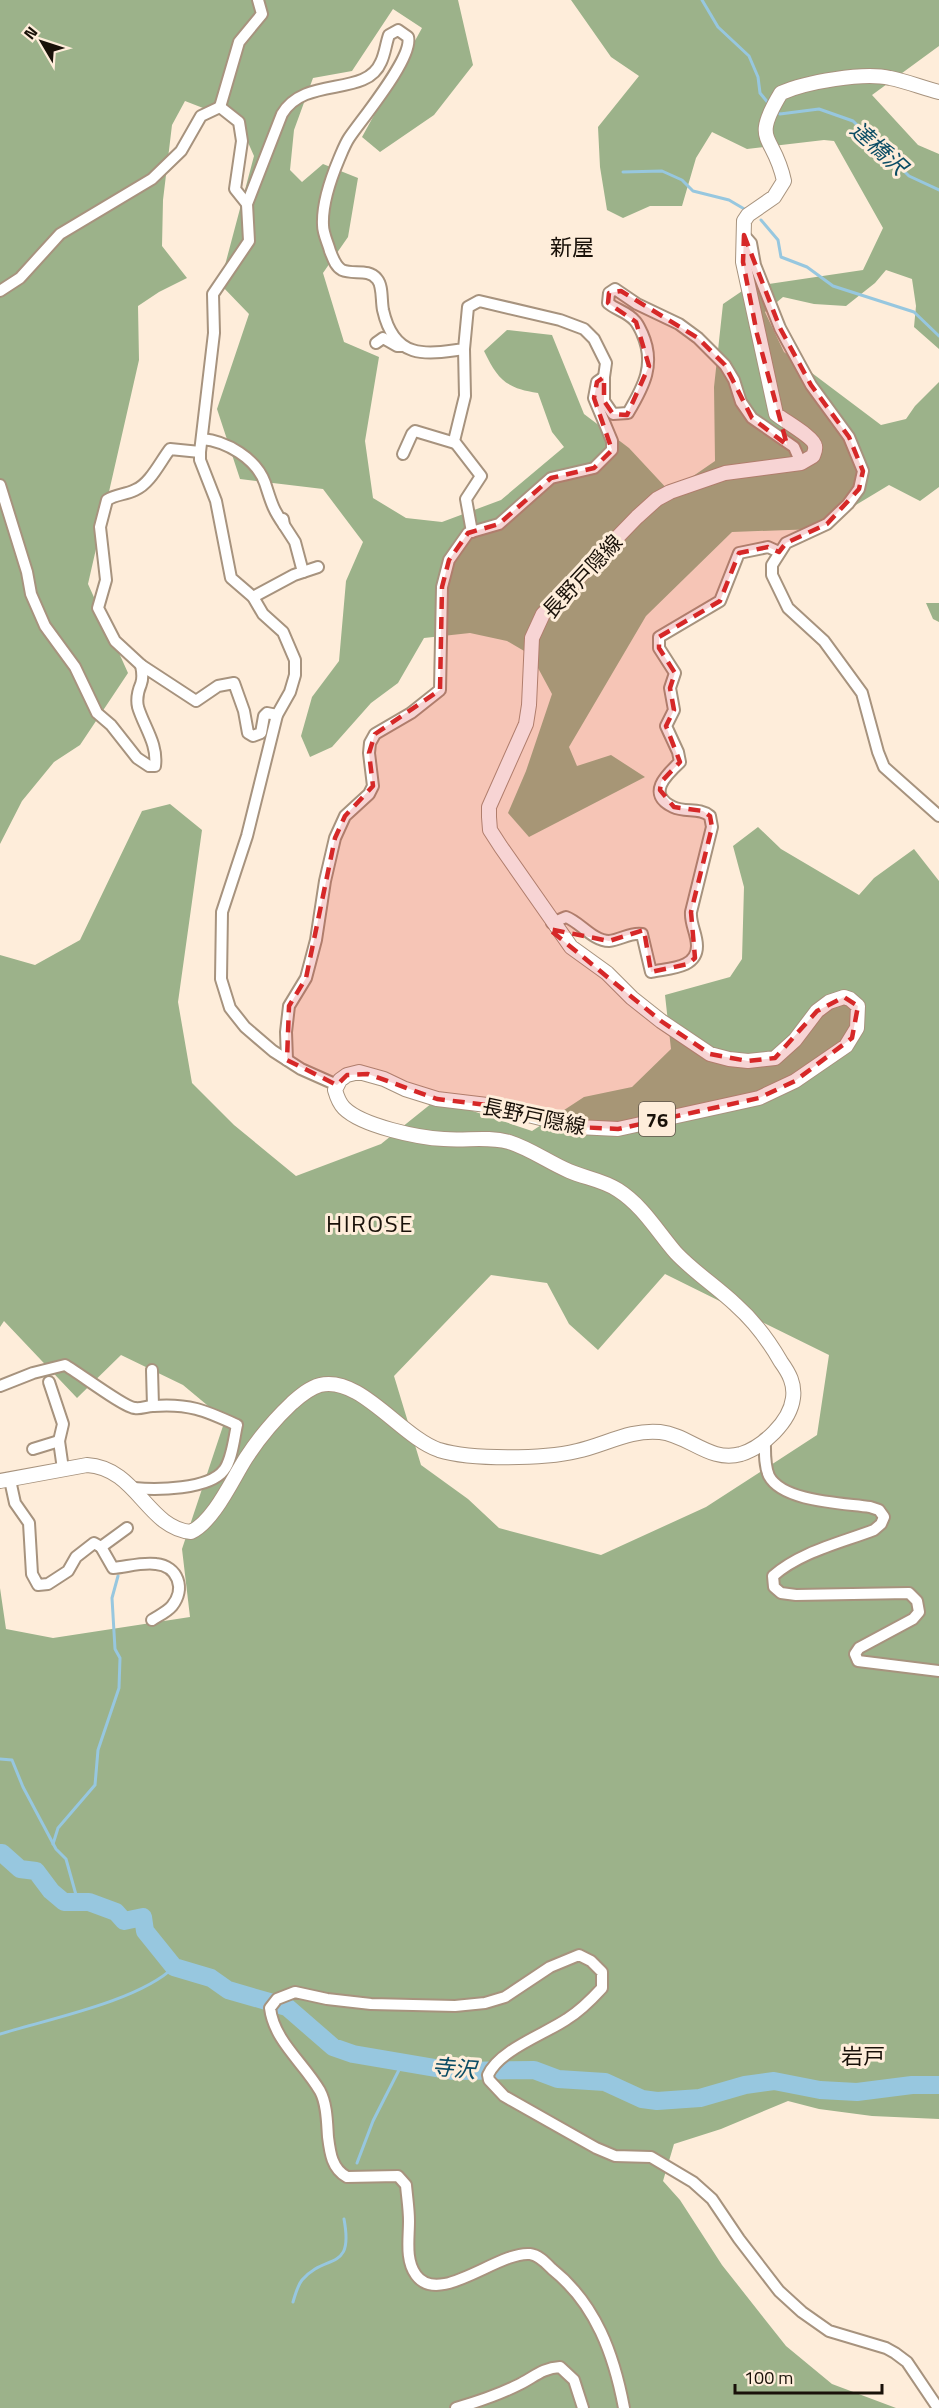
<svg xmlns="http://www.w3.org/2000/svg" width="939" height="2408" font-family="'Titillium Web','Noto Sans JP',sans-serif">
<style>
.forest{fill:#9cb28a;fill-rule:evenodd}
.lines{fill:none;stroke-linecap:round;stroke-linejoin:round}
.stream{stroke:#97c7df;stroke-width:3}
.river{stroke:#97c7df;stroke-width:18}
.minor-casing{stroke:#a7937e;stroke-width:14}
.major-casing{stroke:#a7937e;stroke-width:16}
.minor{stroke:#fff;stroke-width:10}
.major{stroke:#fff;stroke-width:14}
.marked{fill:#d62828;fill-opacity:0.2;stroke:#d62828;stroke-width:4.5;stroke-dasharray:12 8;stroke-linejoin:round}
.labels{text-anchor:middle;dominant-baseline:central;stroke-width:6;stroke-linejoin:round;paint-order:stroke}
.shield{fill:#feedda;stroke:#5e5348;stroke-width:1.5}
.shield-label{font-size:20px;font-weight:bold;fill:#191109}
.street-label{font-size:21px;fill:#191109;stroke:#feedda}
.water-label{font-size:22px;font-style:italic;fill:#0b4c64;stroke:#feedda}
.neighbourhood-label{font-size:22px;fill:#191109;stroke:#feedda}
.quarter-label{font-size:24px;letter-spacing:1.5px;fill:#191109;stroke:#feedda}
</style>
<rect width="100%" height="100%" fill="#feedda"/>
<g class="forest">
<path d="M0,0H458L473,65L434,115L380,152L362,137L422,28L393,9L352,71L313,78L294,130L290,170L302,182L323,164L358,178L348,237L323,273L344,342L379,357L365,441L373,498L406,518L442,522L501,500L564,447L552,432L538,393C506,388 498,380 484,351L507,330L552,335L584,414L629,448L670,492L715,461L714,387L723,304L748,287L863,270L883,228L834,141L824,140L747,149L712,132L696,158L682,206H650L623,218L607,210L600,167L598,127L639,76L611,57L571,0H939V46L872,95L918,145L939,154V349L914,327L916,306L912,279L886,270L875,283L846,306L814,304L783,297L765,312L784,352L881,425L906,419L915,406L939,382V487L920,501L889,485L816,529L732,532L646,616L569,747L577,766L611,755L645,777L529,837L508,813L526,771L552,694L531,655L507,641L470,633L424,638L398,683L371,703L332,747L310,757L301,736L312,697L339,661L346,581L363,542L323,489L240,479L217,409L249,314L220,284L254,156L239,122L185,101L172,125L163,200L162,246L187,278L159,292L138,306L139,360L88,584L128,673L80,745L54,762L22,801L0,844Z"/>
<path d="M926,603H939V622L933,619Z"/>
<path d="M170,804L202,830L178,1002L192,1083L234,1125L296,1176L381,1144L437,1099L532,1131L584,1097L632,1087L671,1049L665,995L730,977L742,959L744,887L733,846L758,827L781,849L859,895L874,878L914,849L939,881V2119L872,2116L819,2109L788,2101L721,2129L674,2144L663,2181L680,2200L722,2265L786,2346L832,2384L896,2408H0V1588L6,1629L53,1638L190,1617L182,1549L225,1420L183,1385L121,1355L77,1398L4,1321L0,1327V955L35,965L80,940L142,811ZM665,1274L829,1355L817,1435L706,1507L601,1555L499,1528L468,1499L421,1465L394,1376L491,1275L547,1283L569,1324L598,1350Z"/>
</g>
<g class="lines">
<g class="stream">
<path d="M702,0L718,27L749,56L758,77L760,93L769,104"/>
<path d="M776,111L780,114L819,109L853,121L909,176L939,190"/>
<path d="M623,172L662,171L682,180L693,191L729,200L746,210"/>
<path d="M761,220L778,240L781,257L807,267L833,286L914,312L939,336"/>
<path d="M0,1759L12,1760L23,1787L56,1849L66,1859L78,1902"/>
<path d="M53,1844L58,1828L95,1785L98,1750L119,1688L120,1658L115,1649L112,1598L118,1576"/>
<path d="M0,2034C49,2019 139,2001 174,1967"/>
<path d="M357,2163L373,2121L403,2062"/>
<path d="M293,2302C295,2295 298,2285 302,2280C326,2252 354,2273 344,2219"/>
</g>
<path class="river" d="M0,1853H2L20,1869L36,1871L51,1891L64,1902H89L116,1912L124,1921L143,1917L145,1931L174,1967L211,1978L228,1990L287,2007L333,2047L353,2054L453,2071L534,2070L558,2079L605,2082L642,2099L657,2101L700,2098L745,2085L774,2081L820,2090L857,2092L912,2085H939"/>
<defs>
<g id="minor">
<path d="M220,107L239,42L262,14L258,0"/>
<path d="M220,107L239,122L242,141L235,189L247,204"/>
<path d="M744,235L751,243L755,265L780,328L811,385L849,437L863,471L859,489L848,504L827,524L786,543L772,565V575L788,608L824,641L862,693L878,752L884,767L939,816"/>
<path d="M0,291L20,278L60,234L152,179L181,151L201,116L220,107"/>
<path d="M376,343L383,338L397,346H402"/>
<path d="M464,349L465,396L454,441L481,476L466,499L472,532"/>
<path d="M202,439C226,441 256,458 265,483C271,501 272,508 284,525"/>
<path d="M403,454L412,434L415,431L455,443"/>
<path d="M0,485L27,572L31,594L45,626L75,667L97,713L111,725L137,758L149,766H155C158,744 144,727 138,707C136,698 138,691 141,684C143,679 142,670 141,665L196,701L218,686L234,683L244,711L248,733L253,736L261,733L264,716L267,713L277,715"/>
<path d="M283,519L284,525L295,542L303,572"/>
<path d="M253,597L294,575L318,567"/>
<path d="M141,665L115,641L98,608L106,580L100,527L107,500C116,494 125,495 135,490C150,484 160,462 170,449L200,452"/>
<path d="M552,923L566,917C580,922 593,941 609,941C621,940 630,932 642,934L651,972C668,968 697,969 697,946C697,934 690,924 691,912L712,827L710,816C699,807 686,813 673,807C646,794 666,775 680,762L678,752L666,726L674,710L670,688L675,673L659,648V637L720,601L739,553L768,547L779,552"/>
<path d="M287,1060L286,1032L289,1006L306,978L316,940L325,881L335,838L345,816L369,794L373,786L369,753L370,743L375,734L411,713L440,690L442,587L449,560L468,533L499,524L551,478L594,468L612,450V441L594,398L597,382L604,377"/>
<path d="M337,1085L301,1069L273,1051L245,1027L230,1008L221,979L222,912L247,836L277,715L290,692L295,675V660L283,632L263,614L253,597L231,578L216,501L200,460V452L214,333L213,294L249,241L247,204L282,114C305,75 366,98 381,62C385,54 386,43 389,35L398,30L408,37C414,57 361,120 349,138C345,144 342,152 339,159C331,178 322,204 323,225C323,234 328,243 330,251C333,258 335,266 342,270C353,275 368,268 377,279C383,286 381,300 383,310C394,359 424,355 464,349L468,307L479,301L560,320L584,329L594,339L606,363L604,377V401L613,414L628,413C644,386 656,364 642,333C640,329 638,324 635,321C628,312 616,310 608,303L609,293L615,289L637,304L679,324L698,338L725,365L734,380L741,402L752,418L794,447L801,463"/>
<path d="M152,1370L153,1406"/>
<path d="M49,1382L63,1424L59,1441"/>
<path d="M0,1386L33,1373L65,1365C79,1373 125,1408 135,1408C141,1409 147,1406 153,1406C189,1403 206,1411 237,1425C234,1438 232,1460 224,1470C209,1490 156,1490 134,1488"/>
<path d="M765,1439C765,1451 764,1465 769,1476C783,1502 843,1503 870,1507L879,1510L884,1517L881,1524L874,1530C840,1543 800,1552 773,1576L774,1587L781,1593L796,1595L909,1593L917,1601L919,1612L913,1619L859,1648L855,1654L858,1661L939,1671"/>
<path d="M33,1449L59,1441L63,1469"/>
<path d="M10,1480L15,1503L29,1523L32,1574L38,1585L48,1584L68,1571L76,1557L94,1543L101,1547L127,1528"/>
<path d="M101,1547L113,1568C126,1567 142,1562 156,1564C178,1566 186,1589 172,1606C167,1612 158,1616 152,1620"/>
<path d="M456,2408C477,2402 498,2395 518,2385C533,2378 542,2368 560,2367L574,2380L583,2408"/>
<path d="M624,2408C614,2355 596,2304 552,2269C546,2263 539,2255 530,2254C498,2251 439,2307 416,2275C405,2260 409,2239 409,2221C409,2209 407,2197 406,2185L398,2176L347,2177C332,2169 330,2153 328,2137C327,2123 327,2104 320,2091C304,2063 274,2041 270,2008L277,1999L295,1992L327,1999L371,2004L455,2006L485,2003L505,1997L550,1967L579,1955L591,1961L602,1972V1988C591,2000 580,2011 567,2019C545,2034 499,2050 488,2075L489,2080L504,2096L596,2148L615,2156L651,2157L693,2182L712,2199L739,2239L779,2291L802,2312L829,2331L886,2348L895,2353L907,2362L938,2408"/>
</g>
<path id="major" d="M0,1481L87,1465C137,1468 147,1528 191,1532C214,1521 232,1480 246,1458C259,1438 274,1420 292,1403C300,1396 309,1388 320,1385C360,1375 401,1437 439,1450C471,1460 544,1459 577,1451C605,1445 630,1429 660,1432C689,1435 710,1463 741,1454C763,1447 790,1422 793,1398C795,1384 789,1373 781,1362C769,1341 754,1321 736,1305C717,1287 694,1272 676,1253C657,1231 643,1206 618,1190C603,1180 585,1178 569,1171C548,1162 531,1149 509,1142C487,1136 466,1141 444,1139C419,1138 362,1126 344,1108C339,1103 337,1097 335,1090L340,1080L347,1075L359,1072L384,1079L405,1089L437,1099L487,1105L577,1127L618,1129L759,1098L795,1081L846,1046L857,1028L858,1006L850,999L844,997L829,1002L817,1011L795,1040L775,1058L748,1061L729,1059L710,1054L661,1021L632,998L607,973L571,947L501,847L490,830L489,817V807L526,724L529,705L532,638L543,614L637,517L657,499L670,492L725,473L801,463L813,456C814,453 816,450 815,446C814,437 784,421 776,414L743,262L744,221L748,215L774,197L784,181C774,133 750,144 781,93C806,82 863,72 890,78C906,81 923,88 939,92"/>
</defs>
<use href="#minor" class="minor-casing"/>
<use href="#major" class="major-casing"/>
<use href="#minor" class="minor"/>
<use href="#major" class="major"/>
</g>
<path class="marked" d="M744,235L780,328L811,385L849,437L863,471L859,489L827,524L786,543L779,552L768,547L739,553L720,601L659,637V648L675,673L670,688L674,710L666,726L680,762L661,782L660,790L674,807L703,811L710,816L712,827L691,912L695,958L688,964L651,972L644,930L609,941L549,929L661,1021L710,1054L748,1061L775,1058L817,1011L844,997L858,1006L852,1038L795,1081L759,1098L618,1129L577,1127L487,1105L437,1099L368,1074L347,1075L337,1085L287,1060L289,1006L306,978L335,838L345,816L373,786L369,753L375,734L440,690L442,587L449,560L468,533L499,524L551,478L594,468L612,450L594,398L597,382L604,377V401L613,414L627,415L649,366L636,322L608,303L609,293L621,291L698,338L725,365L752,418L787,445L757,334L743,262Z"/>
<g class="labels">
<rect class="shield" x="639" y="1102" width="36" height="34" rx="4.5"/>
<g class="shield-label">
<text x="657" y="1119">76</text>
</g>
<g class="street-label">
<text transform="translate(582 576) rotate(-47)">長野戸隠線</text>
<text transform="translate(534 1116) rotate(12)">長野戸隠線</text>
</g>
<g class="water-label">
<text transform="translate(879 148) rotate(42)">達橋沢</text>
<text transform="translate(454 2068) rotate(5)">寺沢</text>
</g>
<g class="neighbourhood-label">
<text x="572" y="247">新屋</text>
<text x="863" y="2056">岩戸</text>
</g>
<g class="quarter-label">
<text x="370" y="1223">HIROSE</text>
</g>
</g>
<g transform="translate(42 42) rotate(309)" stroke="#feedda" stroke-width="4.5" paint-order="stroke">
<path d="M0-4.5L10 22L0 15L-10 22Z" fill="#191109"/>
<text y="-9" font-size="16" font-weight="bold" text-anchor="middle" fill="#191109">N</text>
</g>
<path d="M735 2384v9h147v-9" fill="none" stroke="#191109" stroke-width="3"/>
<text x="744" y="2384" font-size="18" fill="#191109" stroke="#feedda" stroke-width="4.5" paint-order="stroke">100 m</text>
</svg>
